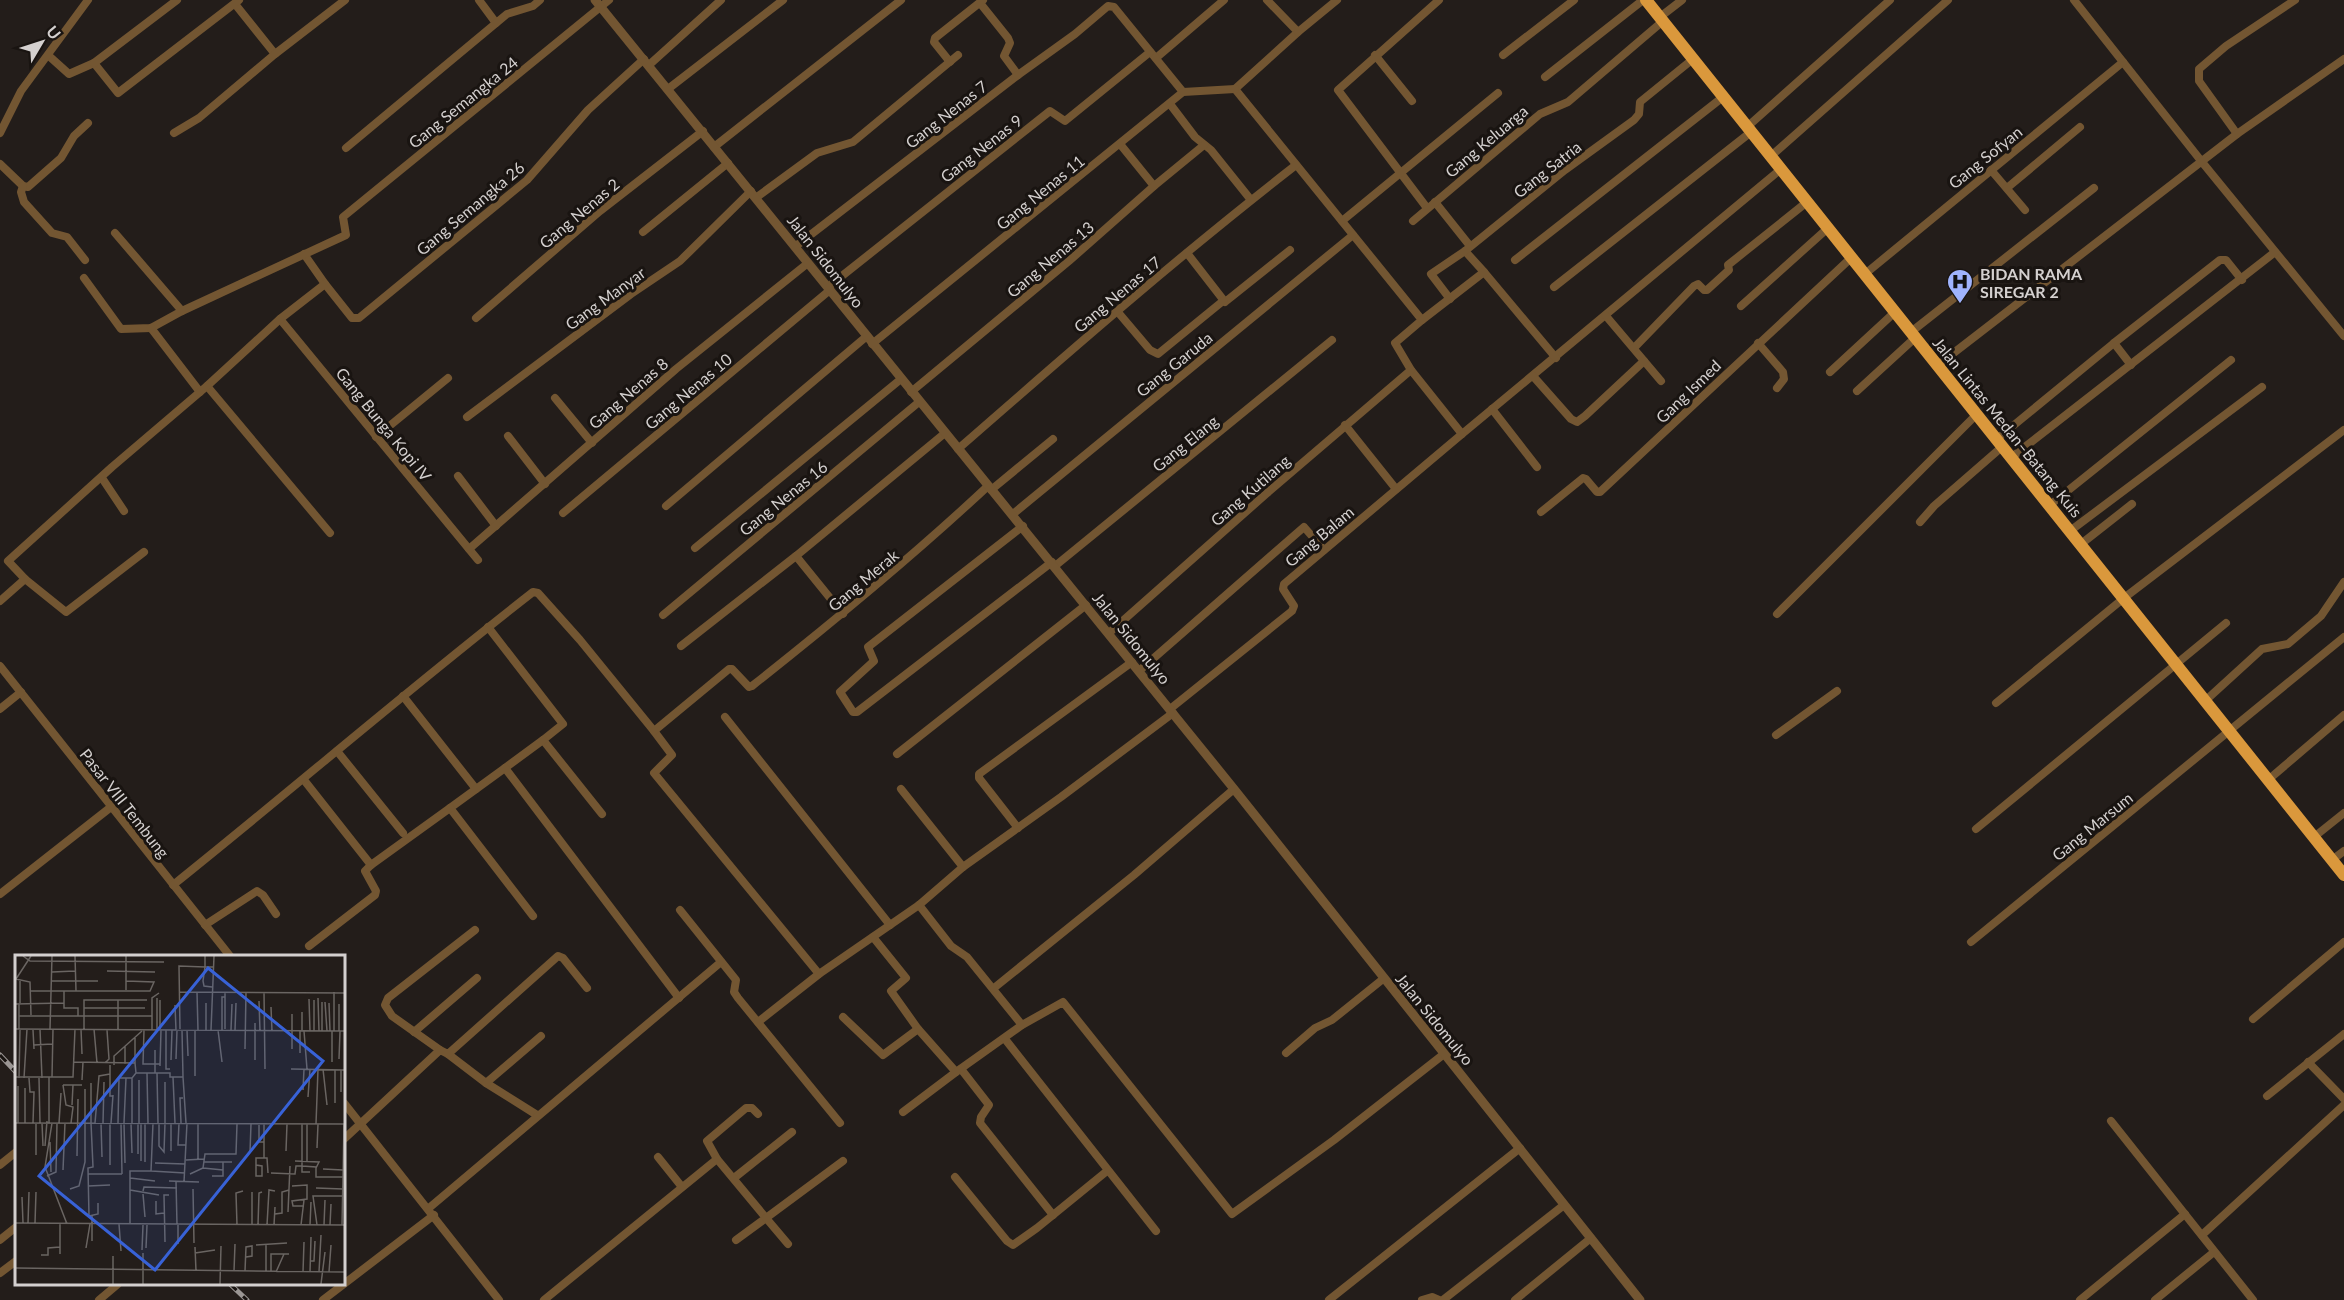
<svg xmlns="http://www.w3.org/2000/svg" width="2344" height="1300" font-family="Lato,sans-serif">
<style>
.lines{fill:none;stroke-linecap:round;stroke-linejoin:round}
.minor{stroke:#735632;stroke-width:8}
.tertiary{stroke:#735632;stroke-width:9}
.trunk{stroke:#da983c;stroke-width:12}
.rail-casing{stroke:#9b9694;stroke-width:5}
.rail{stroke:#191411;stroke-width:3;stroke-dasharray:9;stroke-linecap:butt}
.labels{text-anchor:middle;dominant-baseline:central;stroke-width:6;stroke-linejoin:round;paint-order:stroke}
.street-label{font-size:16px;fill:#d4d0cf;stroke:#191411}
.poi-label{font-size:16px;font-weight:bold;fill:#d4d0cf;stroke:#191411;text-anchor:start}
.inset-road{fill:none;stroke:#6a6562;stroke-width:1.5}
.view{fill:#3862d7;fill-opacity:0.15;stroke:#3862d7;stroke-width:3}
.inset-edge{fill:none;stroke:#d4d0cf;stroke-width:3}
</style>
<rect width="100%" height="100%" fill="#231d1a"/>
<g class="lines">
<g class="minor">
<path d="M479,0L496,23"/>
<path d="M1267,0L1298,32L1235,89L1422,320L1395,343L1411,370L1462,434L1781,169"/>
<path d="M2074,0L2202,162L2344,336"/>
<path d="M980,3L1008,38L1010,43L1004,56L1018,75"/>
<path d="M235,4L275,54"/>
<path d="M1660,17L1682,0"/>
<path d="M1298,32L1337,0"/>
<path d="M1375,55L1412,101"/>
<path d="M1503,55L1574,0"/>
<path d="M49,56L69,74L94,63L118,93L239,0"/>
<path d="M1156,58L1224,0"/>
<path d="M950,62L934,42L935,38L983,0"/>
<path d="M94,63L177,0"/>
<path d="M649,65L721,0"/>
<path d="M1545,77L1643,0"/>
<path d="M668,89L783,0"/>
<path d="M1170,104L1195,137L1211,150L1251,200"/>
<path d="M1747,127L1890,0"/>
<path d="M0,133L21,91L88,0"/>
<path d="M174,133L199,118L275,54L345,0"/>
<path d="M2237,134L2199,81V69L2226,46L2295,0"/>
<path d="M1120,144L1154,186"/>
<path d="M714,147L901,0"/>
<path d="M346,148L507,14L533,6L540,0"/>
<path d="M1771,156L1948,0"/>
<path d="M0,164L23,186L28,187L61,158L74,136L88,123"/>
<path d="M1991,170L2025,210"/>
<path d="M23,186L21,192L24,202L52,233L67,237L85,260"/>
<path d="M2007,188L2080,127"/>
<path d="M757,197L817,153L853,142L958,55"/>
<path d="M1435,202L1470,246"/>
<path d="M1427,208L1338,90L1439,0"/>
<path d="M1342,221L1498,93"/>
<path d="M1413,221L1540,114L1568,102L1663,21"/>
<path d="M643,232L728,163"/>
<path d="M115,233L182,311"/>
<path d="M796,246L1018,75L1075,34L1108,6L1114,7L1183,92"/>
<path d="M1465,251L1484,272"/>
<path d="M1187,253L1225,302L1290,250"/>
<path d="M304,254L325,284"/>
<path d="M1515,260L1723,97"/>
<path d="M1865,274L2123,62"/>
<path d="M84,278L121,329L151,328L182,311L346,235L343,217L609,0"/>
<path d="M828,287L1050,111L1065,121L1150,52"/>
<path d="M1554,287L1751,132"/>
<path d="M1450,299L1431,274L1465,251L1565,170L1634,120L1639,114L1640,102L1693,59"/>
<path d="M1741,306L1828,228"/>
<path d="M1117,311L1150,350L1158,354L1223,301"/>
<path d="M1606,316L1661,381"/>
<path d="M476,318L600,211L703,131"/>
<path d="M280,319L478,560"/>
<path d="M1422,320L1484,272L1556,358"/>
<path d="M151,328L200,392"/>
<path d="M1911,332L2094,188"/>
<path d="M1758,343L1783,372L1784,379L1777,388"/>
<path d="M2114,343L2131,365"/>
<path d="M872,344L1183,92L1235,89"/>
<path d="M1634,348L1694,286L1698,284L1704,290H1707L1729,270L1728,265L1807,202"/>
<path d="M1938,365L2237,134L2344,59"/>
<path d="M1830,372L1895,312"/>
<path d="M1533,376L1571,419L1577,422L1585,416L1644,361"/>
<path d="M207,386L330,533"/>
<path d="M1857,391L1916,337"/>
<path d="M911,392L1069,261L1154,186L1204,145"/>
<path d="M555,398L592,443"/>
<path d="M1492,409L1537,467"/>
<path d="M467,417L631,294L680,261L751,191"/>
<path d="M1345,425L1396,489"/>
<path d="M508,436L545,484"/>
<path d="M376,437L448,378"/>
<path d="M1997,439L2114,343L2220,260H2226L2242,280"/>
<path d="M958,449C1069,352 1180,255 1296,165"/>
<path d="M2012,457L2275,252"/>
<path d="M458,476L496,526"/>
<path d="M102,478L124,511"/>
<path d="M991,490L1053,439"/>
<path d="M2050,505L2231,360"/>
<path d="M666,506L867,336"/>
<path d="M1541,512L1583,478L1586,479L1597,492H1600L1852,257"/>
<path d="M563,513L830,290"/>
<path d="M1013,514L1353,235"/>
<path d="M1920,522L1934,506L2003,446"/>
<path d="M1023,526L868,647L874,661L840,692L853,712H857L1052,562"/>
<path d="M2070,531L2262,387"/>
<path d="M2081,544L2132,504"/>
<path d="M695,548L901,379"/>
<path d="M469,549L676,369L808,263"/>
<path d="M144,552L66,612L25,579L8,561L112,467L207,386L280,319L325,284L352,318H359L527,180L588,110L644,59"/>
<path d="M796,556L843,614"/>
<path d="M1055,566L1332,340"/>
<path d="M0,601L25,579"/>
<path d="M1777,614L1977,414"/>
<path d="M663,615L919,402"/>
<path d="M488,627L563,724L543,740L602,814"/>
<path d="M1109,633L1266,494L1411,370"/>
<path d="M681,646L796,556L945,433"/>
<path d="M0,666L230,956"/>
<path d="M1139,671L1304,527L1324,550"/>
<path d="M403,696L476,789"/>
<path d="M2205,701L2262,649L2288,644L2321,616L2344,582"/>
<path d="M1996,703L2124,598L2344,430"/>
<path d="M0,709L21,692"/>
<path d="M1170,709L1292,611L1294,606L1283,589L1284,584L1462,434"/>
<path d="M725,717L890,925"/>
<path d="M654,731L672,755L654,773L819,974"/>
<path d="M1776,735L1837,691"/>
<path d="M337,751L403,833"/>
<path d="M897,754L1086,605"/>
<path d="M505,768L543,740"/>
<path d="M304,780L371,865"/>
<path d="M2268,780L2344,715"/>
<path d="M901,789L963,867"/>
<path d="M1018,828L979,778V774L1132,662"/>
<path d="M1976,829L2226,623"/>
<path d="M2314,837L2344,813"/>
<path d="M2332,860L2344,851"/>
<path d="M173,885C294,788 411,687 533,592L538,593L580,640L654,731L729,669H732L749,687L752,686C833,622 912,557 988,486"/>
<path d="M0,894L111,807"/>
<path d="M919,905L951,946L967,957L1022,1025"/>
<path d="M680,910L736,980L734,992L738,998L840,1123"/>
<path d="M533,916L450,808L505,768L679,998"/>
<path d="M205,925L257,891L263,895L276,914"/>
<path d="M873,937L906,978L891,991L918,1029"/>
<path d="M1971,942L2344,637"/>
<path d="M309,946L375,895L376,891L365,871L371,865L450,808"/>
<path d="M994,988L1134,875L1234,789"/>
<path d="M843,1017L883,1055L918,1029L956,1072L1022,1025L1063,1002L1232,1214L1334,1140L1444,1054"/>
<path d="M2253,1019L2344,942"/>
<path d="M758,1022L819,974L919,905L963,867L1061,797L1173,713"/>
<path d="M414,1032L477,978"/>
<path d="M1005,1039L1156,1231"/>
<path d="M440,1050L392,1016L385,1005L388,998L475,930"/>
<path d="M1286,1053L1315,1028L1332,1020L1383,979"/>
<path d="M448,1054L486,1083L537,1115"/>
<path d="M2308,1062L2344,1099"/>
<path d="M961,1069L989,1105L981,1117L980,1123L1053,1215"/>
<path d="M486,1083L541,1036"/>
<path d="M2267,1096L2344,1034"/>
<path d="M344,1103L499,1300"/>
<path d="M903,1112L956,1072"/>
<path d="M2111,1121L2253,1300"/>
<path d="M344,1139L440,1050L448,1054L558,956L563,958L587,988"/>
<path d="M658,1157L682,1187"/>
<path d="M0,1165L16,1152"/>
<path d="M955,1177L1007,1241L1013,1245L1037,1228L1107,1171"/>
<path d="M734,1178L792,1132"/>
<path d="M429,1208L721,962"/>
<path d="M2202,1235L2344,1105"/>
<path d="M0,1240L16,1227"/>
<path d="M736,1240L766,1218L717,1159L707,1141L746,1108H752L758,1114"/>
<path d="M788,1244L766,1218L843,1161"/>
<path d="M0,1273L16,1261"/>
<path d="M99,1300L118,1284"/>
<path d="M323,1300L434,1215"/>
<path d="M544,1300L717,1159"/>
<path d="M1329,1300L1520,1148"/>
<path d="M1422,1300L1432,1297L1439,1300"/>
<path d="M1443,1300L1564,1205"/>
<path d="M1515,1300L1591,1238"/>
<path d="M2080,1300L2185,1214"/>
<path d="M2155,1300L2214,1252"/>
</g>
<path class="tertiary" d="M595,0L1234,789L1640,1300"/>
<path class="trunk" d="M1646,0L2344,875"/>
<defs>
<g id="rail">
<path d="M0,1055L16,1072"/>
<path d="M230,1284L247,1300"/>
</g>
</defs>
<use href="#rail" class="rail-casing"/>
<use href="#rail" class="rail"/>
</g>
<defs>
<symbol id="hospital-pin" viewBox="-11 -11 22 30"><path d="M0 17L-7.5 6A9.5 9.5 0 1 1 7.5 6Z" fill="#9fb3fd" stroke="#191411"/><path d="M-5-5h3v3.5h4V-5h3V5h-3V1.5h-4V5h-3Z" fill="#111"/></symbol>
</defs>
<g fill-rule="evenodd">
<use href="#hospital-pin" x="1945" y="267" width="30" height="40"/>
</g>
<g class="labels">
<g class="street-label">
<text transform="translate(463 102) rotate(-39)">Gang Semangka 24</text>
<text transform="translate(946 114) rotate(-38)">Gang Nenas 7</text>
<text transform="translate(1486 141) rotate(-40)">Gang Keluarga</text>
<text transform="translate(981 148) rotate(-38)">Gang Nenas 9</text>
<text transform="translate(1985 157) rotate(-39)">Gang Sofyan</text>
<text transform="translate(1547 169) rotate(-38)">Gang Satria</text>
<text transform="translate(1040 192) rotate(-39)">Gang Nenas 11</text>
<text transform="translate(470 208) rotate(-40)">Gang Semangka 26</text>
<text transform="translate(579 213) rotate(-40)">Gang Nenas 2</text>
<text transform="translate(1050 259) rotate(-40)">Gang Nenas 13</text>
<text transform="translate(826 261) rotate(52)">Jalan Sidomulyo</text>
<text transform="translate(1117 294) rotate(-40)">Gang Nenas 17</text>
<text transform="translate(605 298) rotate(-36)">Gang Manyar</text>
<text transform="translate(1174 364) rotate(-39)">Gang Garuda</text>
<text transform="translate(688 391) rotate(-40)">Gang Nenas 10</text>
<text transform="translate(1688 391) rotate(-44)">Gang Ismed</text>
<text transform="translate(628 393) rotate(-41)">Gang Nenas 8</text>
<text transform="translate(384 424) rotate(51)">Gang Bunga Kopi IV</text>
<text transform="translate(2008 427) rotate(51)">Jalan Lintas Medan–Batang Kuis</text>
<text transform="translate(1185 443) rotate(-39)">Gang Elang</text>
<text transform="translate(1250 490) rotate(-41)">Gang Kutilang</text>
<text transform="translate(783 498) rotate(-39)">Gang Nenas 16</text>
<text transform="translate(1319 536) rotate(-40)">Gang Balam</text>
<text transform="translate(863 580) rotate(-40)">Gang Merak</text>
<text transform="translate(1132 638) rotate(51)">Jalan Sidomulyo</text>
<text transform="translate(125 803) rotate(52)">Pasar VIII Tembung</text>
<text transform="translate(2092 826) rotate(-39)">Gang Marsum</text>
<text transform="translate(1435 1019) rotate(51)">Jalan Sidomulyo</text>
</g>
<g class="poi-label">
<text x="1980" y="273">BIDAN RAMA<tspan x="1980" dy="18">SIREGAR 2</tspan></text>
</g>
</g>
<g transform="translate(15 955)">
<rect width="330" height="330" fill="#231d1a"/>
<path class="inset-road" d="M8,1L15,6L149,7M60,1L61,36M111,1V35M92,16L140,17M37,17L60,16M37,26H83M197,32L189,31L188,26L190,12H198M15,36H135L139,27L111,26M49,36V53H63V61M164,37L330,38M182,37L183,75M249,37L250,114M319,37V76M142,43V75M303,43L304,76M294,44L295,76M145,45V74M299,45V76M244,46L245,76M307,47V76M310,47L312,76M5,48V26M314,48L315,76M0,49L49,48M160,50L161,75M256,52L257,76M69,53H130M16,60L15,27L1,24L16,1M4,61H137M240,68V105M0,74L330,76M4,74V49M25,74L27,123M35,74L37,1M66,74L67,99M69,74V45H132M79,74L82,108M103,74V45M165,74L164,11L190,12V1M210,74V37M18,75L19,94M129,75L128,109H145M137,75V43L144,38M151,75V114H155M172,75L173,101M180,75V121M191,75V48M196,75L199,1M203,75L207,107M207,75V42H210M216,75L217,49M220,75L221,48M287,76V57M289,76L292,114M317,76V107M324,76V49M120,83V108M19,90L37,89M230,94L231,37M277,94V59M140,95V118M285,98V76M161,104L162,75M324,104L325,76M156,105L157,75M59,107L120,108L121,118H155V122H168L167,75M90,108L94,104L92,75M110,109V91M95,110V141H98M99,110V101L127,76M145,111L146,75M276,114L330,115M308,114L312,150M320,115V148M132,118L133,168M142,118L143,168M0,122H58L60,74M34,122V168M37,122L38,74M158,122L160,168M168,122L171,168M4,123L5,74M9,123L12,74M14,123L15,137H19L18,168M24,123L25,168M67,125L68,107M124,125V168M150,127V168M76,128V168M48,130L51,150L58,152L56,168M48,130H67M288,135L289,114M326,137V115M293,142L295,114M57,150L58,130M0,168L330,169M3,168V131M10,168V133M27,168L28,191M37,168L30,212L52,269M44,168L46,138M76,168L78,212L73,213L74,261L83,259V248M80,168L84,121L95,119M86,168L87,202M88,168L89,127M96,168L98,140M103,168L104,123H117M106,168L107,219M109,168L111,123M109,168L110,208M116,168L117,198M117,168V123L121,118M123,168V199M126,168V206M144,168V191L149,197L150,168M164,168L163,190H171M166,168L165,143H168M183,168V204M249,169V203M287,169V217H295M292,169V206M301,169L303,114M244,170V187H249M35,187L36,217M30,191L32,166M302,193L303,169M156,196V168M271,196L272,169M235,197L236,169M21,200V168M62,201L63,144M171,205L189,204M280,206L304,207L301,213M130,207V168M189,207H217M140,208L170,209M95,210V168M241,210V221H247V211L241,210V203H252L253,218M188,213L208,215M308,214L328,215M48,215L50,168M136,216L170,218M256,218L280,219L281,211H287L301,212V222H328M73,219H107M175,219L188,213L190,199H221L222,169M32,221L41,217L42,168M197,221H208V207M115,223L140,226M154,226L184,227M161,226L162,270M169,227L172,168M73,231L95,230M277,231L292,230V244L277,246L278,251H289M301,233L328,234M55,234L64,231L70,207V134M178,234L179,288M115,235L144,240M128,236L129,232L162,233M128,239L130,262M7,242L8,268M141,246V259L149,258M273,257L275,211M260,259L267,258V237L274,235M77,261V286M0,268L330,270M13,268L14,237M20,268L21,237M45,269V299M104,269L106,296M115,269V216H136L138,168M222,270L221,238L228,236M237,270V237M243,270L244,238L247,237M252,270L254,235L260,236M259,270L260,252M286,270L289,245M295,270L296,247M302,270L298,241H328M309,270L310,245M315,270L316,249M327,270L329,169M150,287L149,240H154M163,289V270M251,289V317M241,290L272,288M180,292L181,316M71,293L75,269M131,293L132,270M127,295L128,270M180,298L200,295M26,300H33V293L45,292M98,301V329M296,306H299L300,286M0,313L330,317M219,316L220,289M230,316L231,292L237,291V301L231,302M256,317V299H274M261,317L269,299M288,317L289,287M295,317L296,282M304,317L306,280M314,317L316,290M128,329V298M205,329L206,291M306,329L310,297"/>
<path class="view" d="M193,13L308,106L140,315L24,221Z"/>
<rect width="330" height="330" class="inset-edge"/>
</g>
<g transform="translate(42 42) rotate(51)" stroke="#191411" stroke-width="4.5" paint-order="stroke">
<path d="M0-4.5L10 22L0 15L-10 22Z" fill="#d4d0cf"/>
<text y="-9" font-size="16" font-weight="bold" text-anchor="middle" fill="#d4d0cf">U</text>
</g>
</svg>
